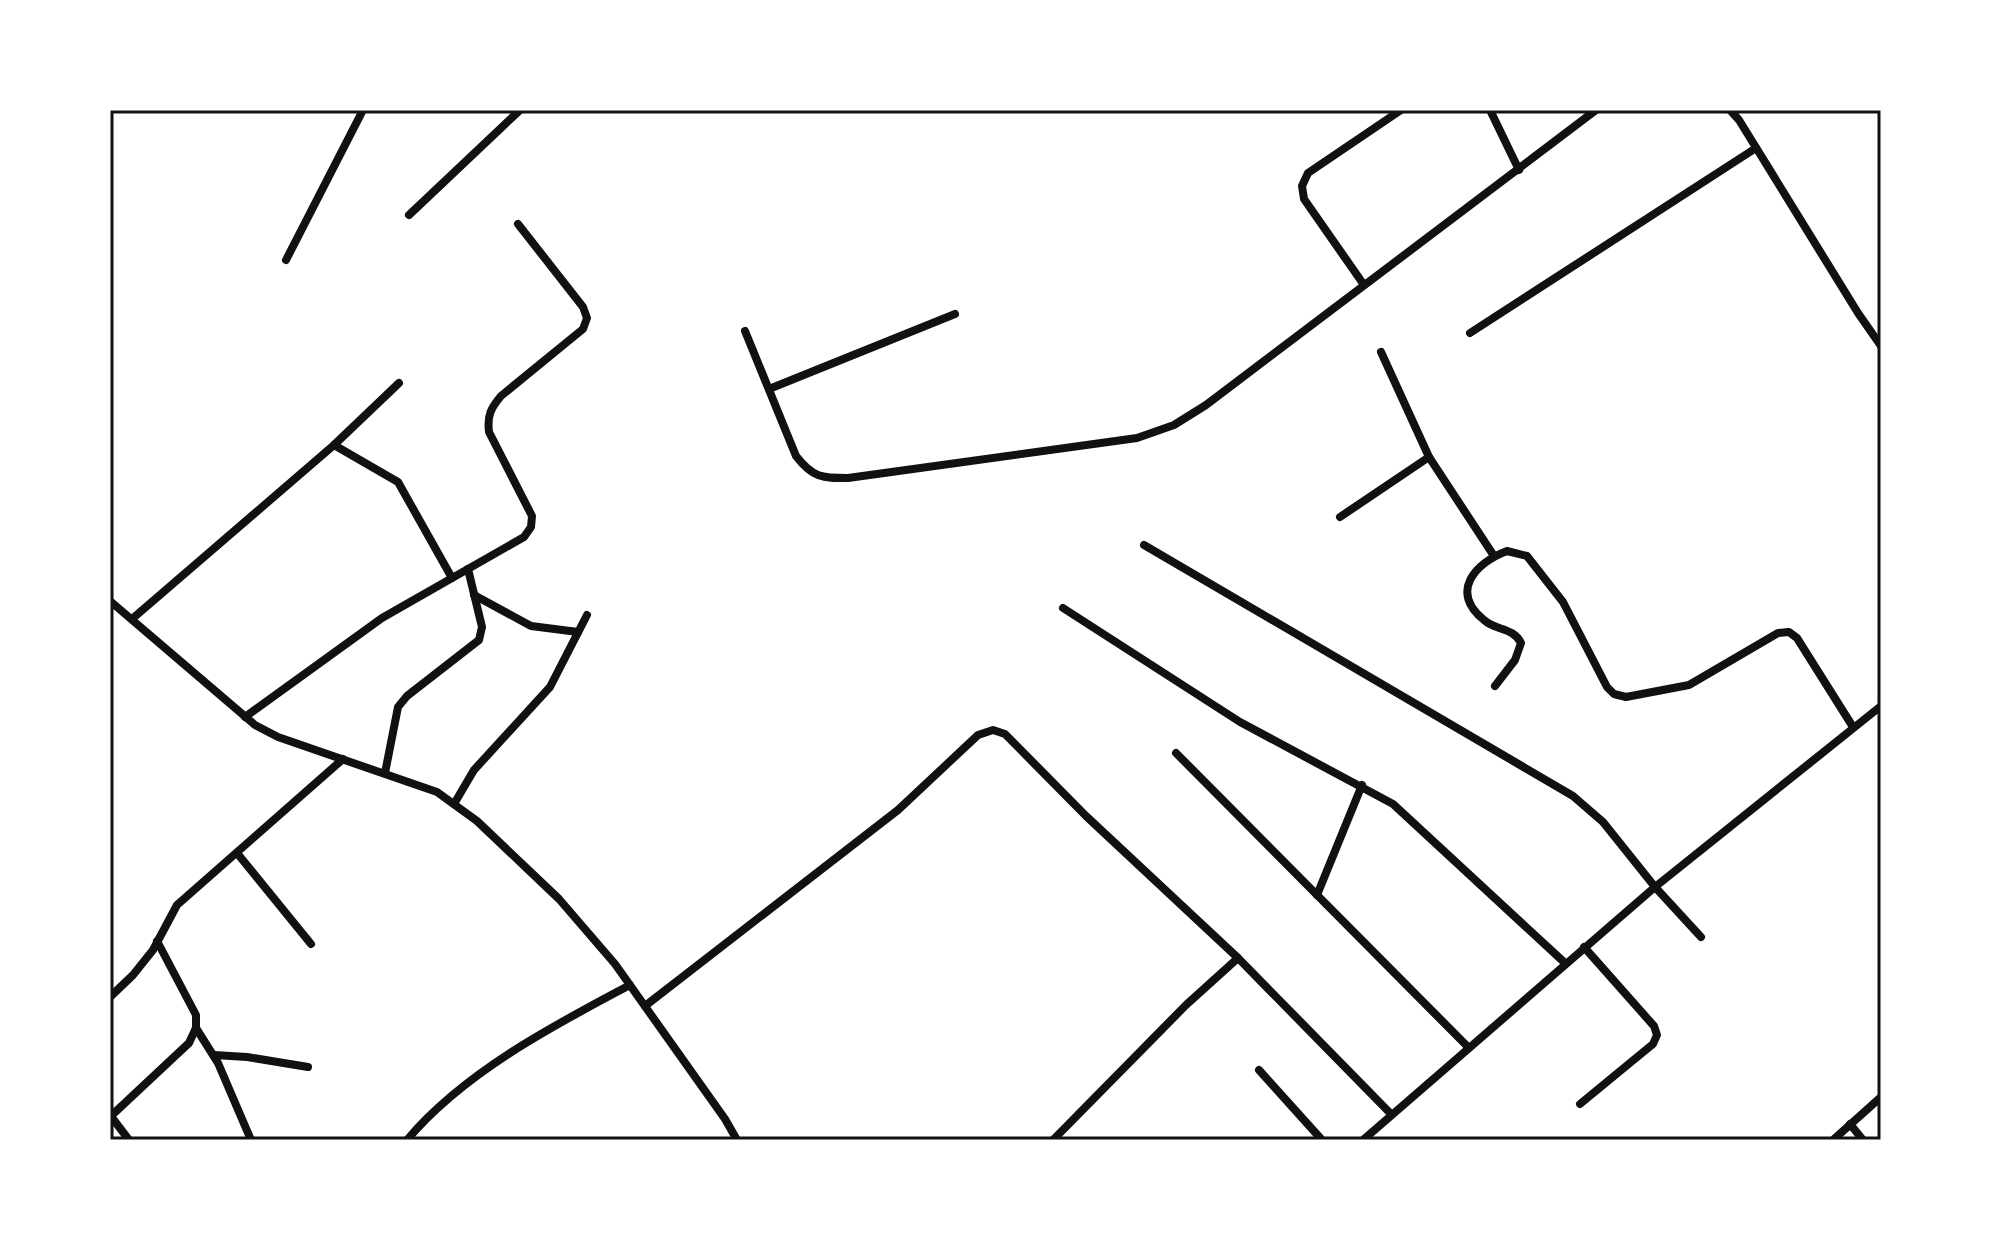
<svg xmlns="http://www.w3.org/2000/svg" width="1991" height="1250" font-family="'Public Sans',sans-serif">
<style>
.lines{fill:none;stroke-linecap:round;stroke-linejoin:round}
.minor{stroke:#111;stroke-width:8}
.neatline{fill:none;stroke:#111;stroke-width:3}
</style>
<rect width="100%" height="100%" fill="#fff"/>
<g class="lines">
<g class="minor">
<path d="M1490,110L1519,170"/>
<path d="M1730,110L1739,120L1858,313L1881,346"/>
<path d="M409,215L520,110"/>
<path d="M286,260L363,110"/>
<path d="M1364,285L1304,199L1302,186L1308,173L1401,110"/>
<path d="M745,331L796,456C813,478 822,478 848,478L1137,438L1174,425L1206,405L1596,110"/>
<path d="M1470,333L1756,148"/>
<path d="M1381,352L1429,457L1494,556"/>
<path d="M769,389L955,314"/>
<path d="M334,445L398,482L452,578"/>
<path d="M1340,517L1429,457"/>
<path d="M1144,545L1573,796L1603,822L1655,887L1701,937"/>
<path d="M474,595L531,626L578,632"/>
<path d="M110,601L255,725L278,737L437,792L477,821L559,899L615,964L725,1119L737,1140"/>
<path d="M1063,608L1240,722L1393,804L1565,963"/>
<path d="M132,619L334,445L399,383"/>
<path d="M1495,686L1515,660L1521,643C1513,627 1496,631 1484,620C1449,592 1475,563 1507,551L1527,556L1563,602L1607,687L1614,694L1626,697L1689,685L1778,633L1789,632L1797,638L1853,727"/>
<path d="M245,717L382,618L524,537L531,527L532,516L489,432C487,415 491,408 501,396L583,329L587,318L583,307L518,224"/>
<path d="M1176,753L1469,1048"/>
<path d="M385,773L398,707L407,696L479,640L482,627L468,569"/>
<path d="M454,804L474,770L550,687L587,615"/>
<path d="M237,853L311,944"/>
<path d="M1317,895L1362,785"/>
<path d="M110,997L133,975L153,950L177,905L343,759"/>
<path d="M645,1006L898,810L978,735L993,730L1005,734L1086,816L1238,958L1391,1114"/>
<path d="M196,1028L218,1063L251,1140"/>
<path d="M214,1055L247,1057L308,1067"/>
<path d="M1259,1070L1322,1140"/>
<path d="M1580,1104L1653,1044L1657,1035L1654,1026L1584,947"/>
<path d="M110,1115L129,1140"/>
<path d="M111,1116L189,1043L196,1028V1015L157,941"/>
<path d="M1850,1124L1863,1140"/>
<path d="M407,1140C463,1073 554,1025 630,985"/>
<path d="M1053,1140L1186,1005L1238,958"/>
<path d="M1363,1140L1655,887L1881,706"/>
<path d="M1833,1140L1881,1097"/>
</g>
</g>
<rect width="1991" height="1250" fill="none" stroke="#ffffff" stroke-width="224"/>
<rect x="112" y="112" width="1767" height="1026" class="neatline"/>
</svg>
